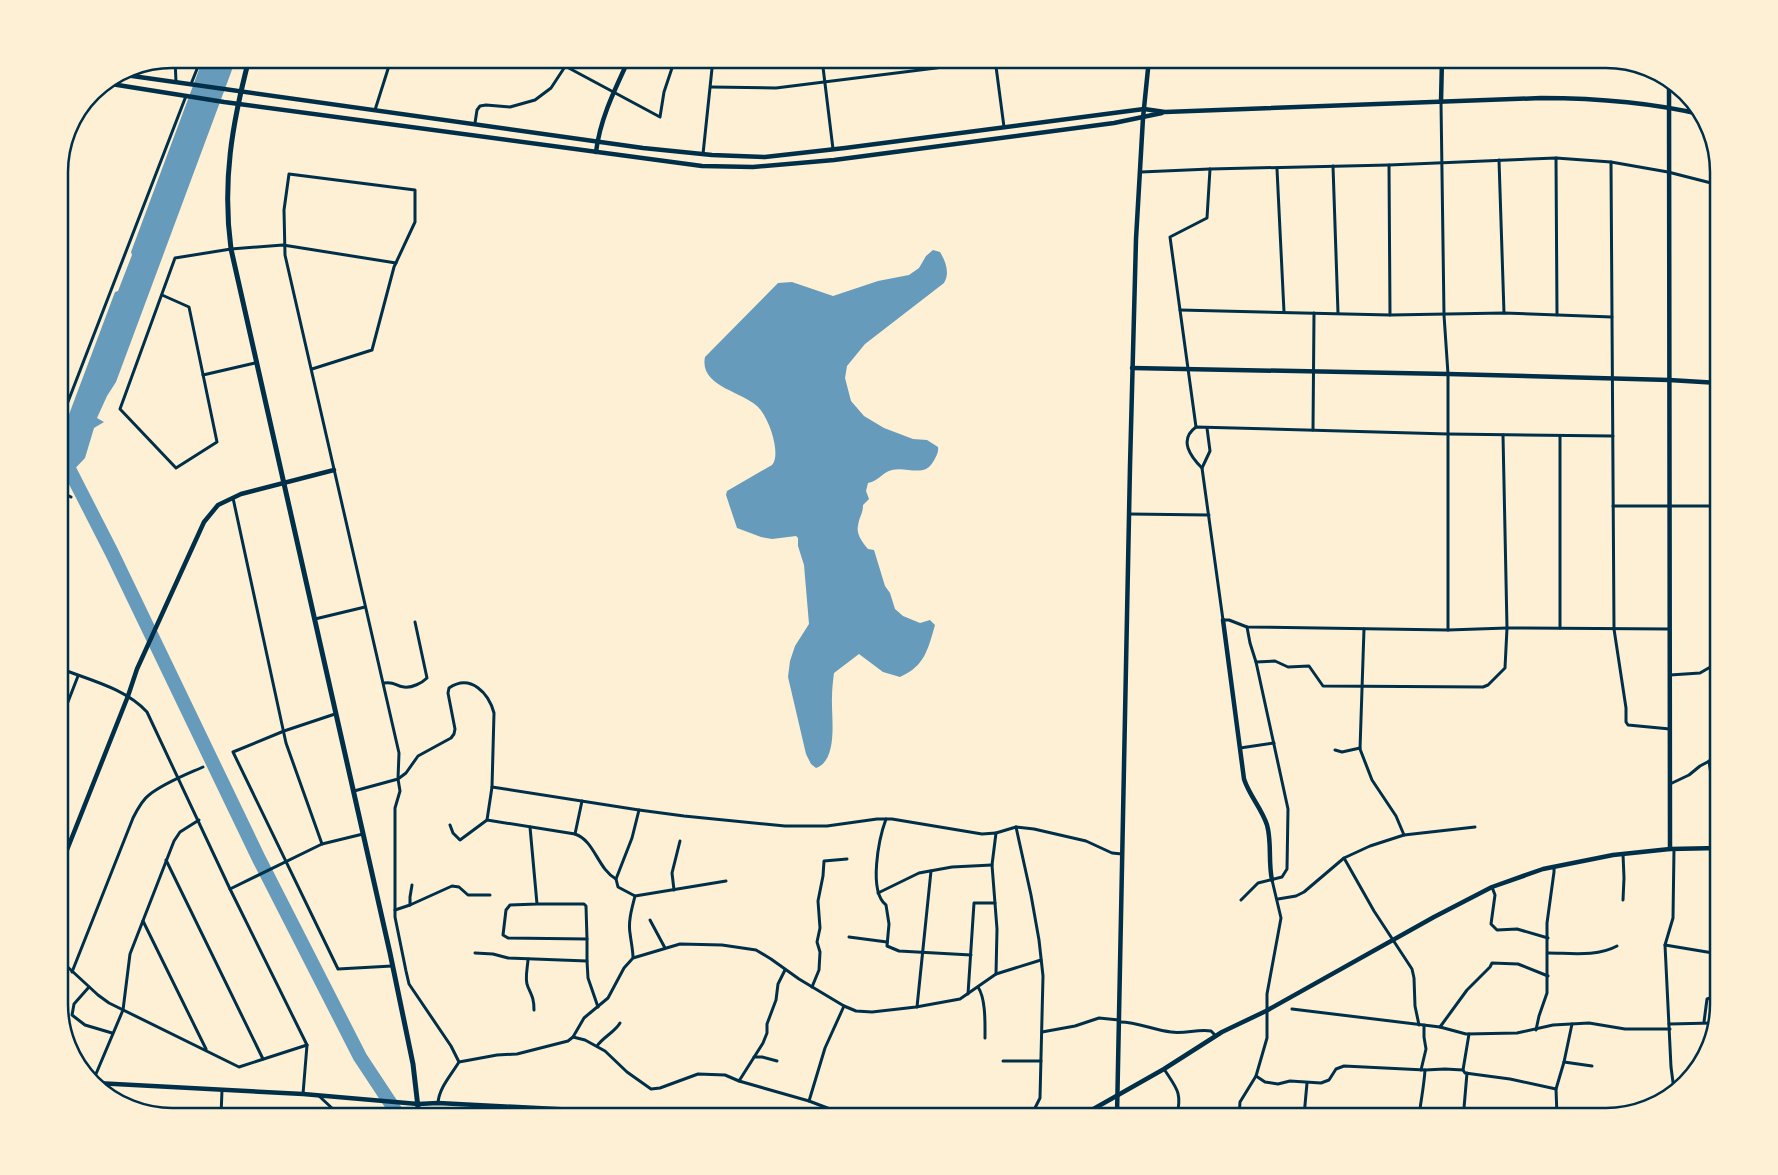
<svg xmlns="http://www.w3.org/2000/svg" width="1778" height="1175" font-family="Karla,sans-serif">
<style>
.water{fill:#669bbc}
.lines{fill:none;stroke-linecap:round;stroke-linejoin:round}
.river{stroke:#669bbc;stroke-width:14}
.minor{stroke:#003049;stroke-width:3}
.tertiary{stroke:#003049;stroke-width:4.5}
.secondary{stroke:#003049;stroke-width:5}
.rim{fill:none;stroke:#003049;stroke-width:2.5}
</style>
<rect width="100%" height="100%" fill="#fdf0d5"/>
<g class="water">
<path d="M203,59H236L116,382L107,396L97,418L104,422L94,428L85,458L67,477L59,465V441L115,292L118,291L132,255L131,252Z"/>
<path d="M933,250L940,252C946,262 950,273 944,283L865,344L847,366L845,378L851,401L864,416L884,428L913,439L927,440L938,447C939,452 936,457 933,462C924,478 906,466 892,470C881,473 879,481 868,483L866,491L869,499L863,505C863,514 859,517 858,526C856,534 863,543 868,549L874,550L885,586L890,593L895,609L903,616L920,623L930,620L935,625C928,649 925,666 900,677L883,672L859,654L834,673C833,681 832,689 832,697C831,716 839,760 816,768L811,764L806,754L788,677L790,661L795,646L809,624L804,565L798,546V538L796,536L772,539L761,537L737,528L726,495L727,491L772,465C782,454 768,415 757,406C741,391 699,386 705,357L778,283L792,282L833,296L878,281L909,275L919,268L926,256Z"/>
</g>
<g class="lines">
<path class="river" d="M65,461L112,553L259,859L360,1057L399,1116"/>
<g class="minor">
<path d="M175,59L176,82"/>
<path d="M822,59L833,149"/>
<path d="M995,59L1004,127"/>
<path d="M565,66L660,117L664,92L675,59"/>
<path d="M191,84L201,59"/>
<path d="M711,87L776,88L936,68L994,59"/>
<path d="M1441,102L1444,315L1448,374V630"/>
<path d="M375,110L388,69L389,59"/>
<path d="M475,123L477,110L480,106L486,105L510,107L535,100L551,88L570,59"/>
<path d="M703,154L713,59"/>
<path d="M1556,158L1557,315"/>
<path d="M1499,160L1504,313"/>
<path d="M1611,162L1614,629L1626,708V722L1628,725L1670,729"/>
<path d="M1389,165L1390,315"/>
<path d="M1333,166L1338,313"/>
<path d="M1277,169L1284,312"/>
<path d="M1141,172L1210,169L1389,165L1556,158L1611,162L1668,172L1719,185"/>
<path d="M162,295L189,307L217,442L176,468L120,409L175,258L231,249L283,245L396,263"/>
<path d="M1180,310L1390,315L1504,313L1612,317"/>
<path d="M312,369L372,350L394,267L415,222V190L289,174L284,210L285,255L399,753L398,779L354,791"/>
<path d="M203,375L255,363"/>
<path d="M59,425L186,96"/>
<path d="M1196,427L1170,237L1207,218L1210,169"/>
<path d="M1313,430L1314,313"/>
<path d="M1560,436V628"/>
<path d="M1613,436L1448,434L1196,427C1178,440 1191,457 1202,468L1223,620H1229L1247,627L1448,630L1507,628L1669,629"/>
<path d="M1202,468L1210,451L1207,428"/>
<path d="M233,498L286,743L322,844"/>
<path d="M1613,506H1719"/>
<path d="M1129,514L1209,515"/>
<path d="M59,515L67,495L71,497"/>
<path d="M315,619L365,607"/>
<path d="M1364,629L1360,749L1372,780L1396,816L1404,835"/>
<path d="M1256,662L1275,661L1288,667L1309,666L1323,686L1483,687L1488,685L1505,668L1507,628L1503,435"/>
<path d="M59,668C89,680 125,688 147,712L230,889L307,1045L303,1094"/>
<path d="M1670,675L1700,673L1719,662"/>
<path d="M384,683C395,681 395,686 404,687C412,688 422,683 427,678L415,622"/>
<path d="M335,714L284,731L233,752L338,969L392,966"/>
<path d="M59,725L78,676"/>
<path d="M1240,748L1274,743"/>
<path d="M1335,750L1342,752L1360,748"/>
<path d="M1709,761L1713,788L1714,791L1719,792"/>
<path d="M1670,784L1689,775L1700,766L1719,756"/>
<path d="M492,787L639,810"/>
<path d="M886,819C879,838 868,891 886,905L889,924L887,946L899,951L971,955"/>
<path d="M487,820L575,834L582,801"/>
<path d="M450,825L453,833L460,840L487,820L492,787L494,713C489,694 471,673 449,688L448,693L455,729L454,734L451,738L418,756L406,773L398,779L400,791L395,808V917L406,971L409,984L451,1046L459,1062"/>
<path d="M530,827L537,904L510,905L506,910L503,935L508,938L587,939L586,906L584,904H537"/>
<path d="M1016,827L1031,895L1039,940L1043,976L1040,1098L1031,1116"/>
<path d="M996,833L1016,827L1034,829L1086,841L1112,853L1122,854"/>
<path d="M575,834C595,841 597,868 616,879"/>
<path d="M1674,849L1673,918L1665,945L1671,1067L1674,1090"/>
<path d="M1623,854L1624,878L1623,900"/>
<path d="M1344,858L1374,911L1412,969L1414,978L1415,1006L1419,1025"/>
<path d="M166,860L263,1059"/>
<path d="M412,885L410,897V905L452,886L459,887L468,895H490"/>
<path d="M1492,887L1495,895L1491,924L1497,930L1517,929L1548,938"/>
<path d="M230,889L322,844L363,834"/>
<path d="M674,890L672,873L680,841"/>
<path d="M878,893L919,873L952,867L992,865"/>
<path d="M635,896L726,881"/>
<path d="M1278,899L1296,896L1304,892L1344,858L1370,846L1404,835L1475,827"/>
<path d="M1241,900L1258,883L1282,877L1287,869L1288,809L1256,662L1250,643L1247,627"/>
<path d="M395,910L410,905"/>
<path d="M650,920L665,948"/>
<path d="M143,921L206,1049"/>
<path d="M849,937L887,942"/>
<path d="M1665,945L1719,954"/>
<path d="M475,953L493,954L508,958L587,961L588,978L598,1007"/>
<path d="M1548,953C1570,953 1597,957 1617,946"/>
<path d="M59,959L98,995L109,1003L239,1067L307,1045"/>
<path d="M528,959C528,966 524,980 528,987C532,996 534,999 534,1010"/>
<path d="M587,961V939"/>
<path d="M72,972L133,818C137,810 142,800 149,795C164,783 185,775 203,767"/>
<path d="M996,974L1041,960"/>
<path d="M89,987L74,1004L72,1015L85,1025L112,1033"/>
<path d="M812,987L819,970L820,952L817,942L820,928L818,901L823,876L824,861L847,859"/>
<path d="M978,987C986,999 985,1024 985,1038"/>
<path d="M968,994L974,903H995"/>
<path d="M917,1007L931,871"/>
<path d="M1292,1009L1440,1027L1466,1034L1517,1033L1553,1025L1589,1023L1625,1029H1670"/>
<path d="M1120,1022C1137,1022 1154,1030 1171,1032C1185,1034 1197,1029 1211,1031L1216,1036"/>
<path d="M1704,1022L1707,999L1713,997"/>
<path d="M1669,1024L1713,1023"/>
<path d="M1440,1027L1467,990L1490,967L1492,963L1518,964L1548,976"/>
<path d="M1536,1030L1539,1016L1547,993V923L1554,872V867"/>
<path d="M1042,1032L1075,1026L1099,1018L1119,1020"/>
<path d="M573,1037L585,1040L605,1051L627,1072L651,1089L660,1088L698,1074L725,1075L739,1081L809,1101L838,1112L842,1116"/>
<path d="M597,1046C603,1037 615,1032 620,1023"/>
<path d="M754,1057H762L777,1061"/>
<path d="M1003,1061H1041"/>
<path d="M1564,1062L1592,1066"/>
<path d="M1164,1069C1177,1089 1182,1092 1177,1116"/>
<path d="M1421,1070L1426,1049L1424,1037V1025"/>
<path d="M1463,1070L1469,1034"/>
<path d="M1256,1076L1265,1082L1278,1084L1290,1081L1321,1083L1329,1080L1336,1069L1344,1066L1425,1070L1445,1069L1463,1070L1465,1073L1510,1079L1556,1089"/>
<path d="M93,1081L123,1010L130,954L174,841L180,832L199,820"/>
<path d="M739,1081L763,1043L767,1033V1024L776,1000L778,984L785,970"/>
<path d="M104,1084V1092"/>
<path d="M319,1096L334,1110L343,1116"/>
<path d="M809,1101L825,1048L844,1006"/>
<path d="M438,1103C439,1088 451,1075 459,1062L497,1055L517,1054L568,1041L573,1037L584,1018L608,998L624,968L633,958L680,944L722,945L756,950L771,959L799,979L844,1006L856,1011L872,1012L916,1007L960,999L996,974L997,929L992,865L996,833L982,834L892,819H877L827,826H785L684,816L639,810L632,838L616,879L618,887L635,896C632,908 628,921 630,933C631,942 633,950 633,958"/>
<path d="M221,1116L222,1090"/>
<path d="M1239,1116L1240,1102L1256,1076L1267,1038V994L1281,918L1272,880"/>
<path d="M1304,1116L1307,1083"/>
<path d="M1419,1116C1421,1100 1424,1086 1425,1070"/>
<path d="M1458,1116L1464,1108L1467,1073"/>
<path d="M1557,1116L1556,1089L1564,1062L1572,1024"/>
</g>
<g class="tertiary">
<path d="M118,74L643,148L712,155L765,157L845,148L1144,109L1165,112L1541,98C1597,98 1649,102 1704,115"/>
<path d="M1669,78L1670,849"/>
<path d="M105,83L224,102L702,166L753,167L834,160L1114,123L1162,113"/>
<path d="M1441,102L1442,59"/>
<path d="M596,152C600,119 615,89 629,59"/>
<path d="M1132,368L1448,374L1669,380L1719,383"/>
<path d="M1223,620L1244,779C1249,795 1262,809 1267,825C1272,842 1268,862 1272,880"/>
<path d="M59,870L128,696L137,669L204,522L218,505L241,494L334,470"/>
<path d="M96,1083L303,1094L418,1104L438,1103L693,1116"/>
<path d="M1081,1116L1164,1069L1222,1032L1266,1011L1434,917L1492,887L1543,869L1613,855L1670,849L1719,848"/>
<path d="M1117,1116L1130,466L1136,239L1143,118L1149,59"/>
</g>
<path class="secondary" d="M249,59C232,124 222,182 231,249L390,953L413,1064L419,1116"/>
</g>
<path d="M0 0H1778V1175H0ZM172 68H1606A104 104 0 0 1 1710 172V1004A104 104 0 0 1 1606 1108H172A104 104 0 0 1 68 1004V172A104 104 0 0 1 172 68Z" fill="#fdf0d5" fill-rule="evenodd"/>
<path class="rim" d="M172 68H1606A104 104 0 0 1 1710 172V1004A104 104 0 0 1 1606 1108H172A104 104 0 0 1 68 1004V172A104 104 0 0 1 172 68Z"/>
</svg>
